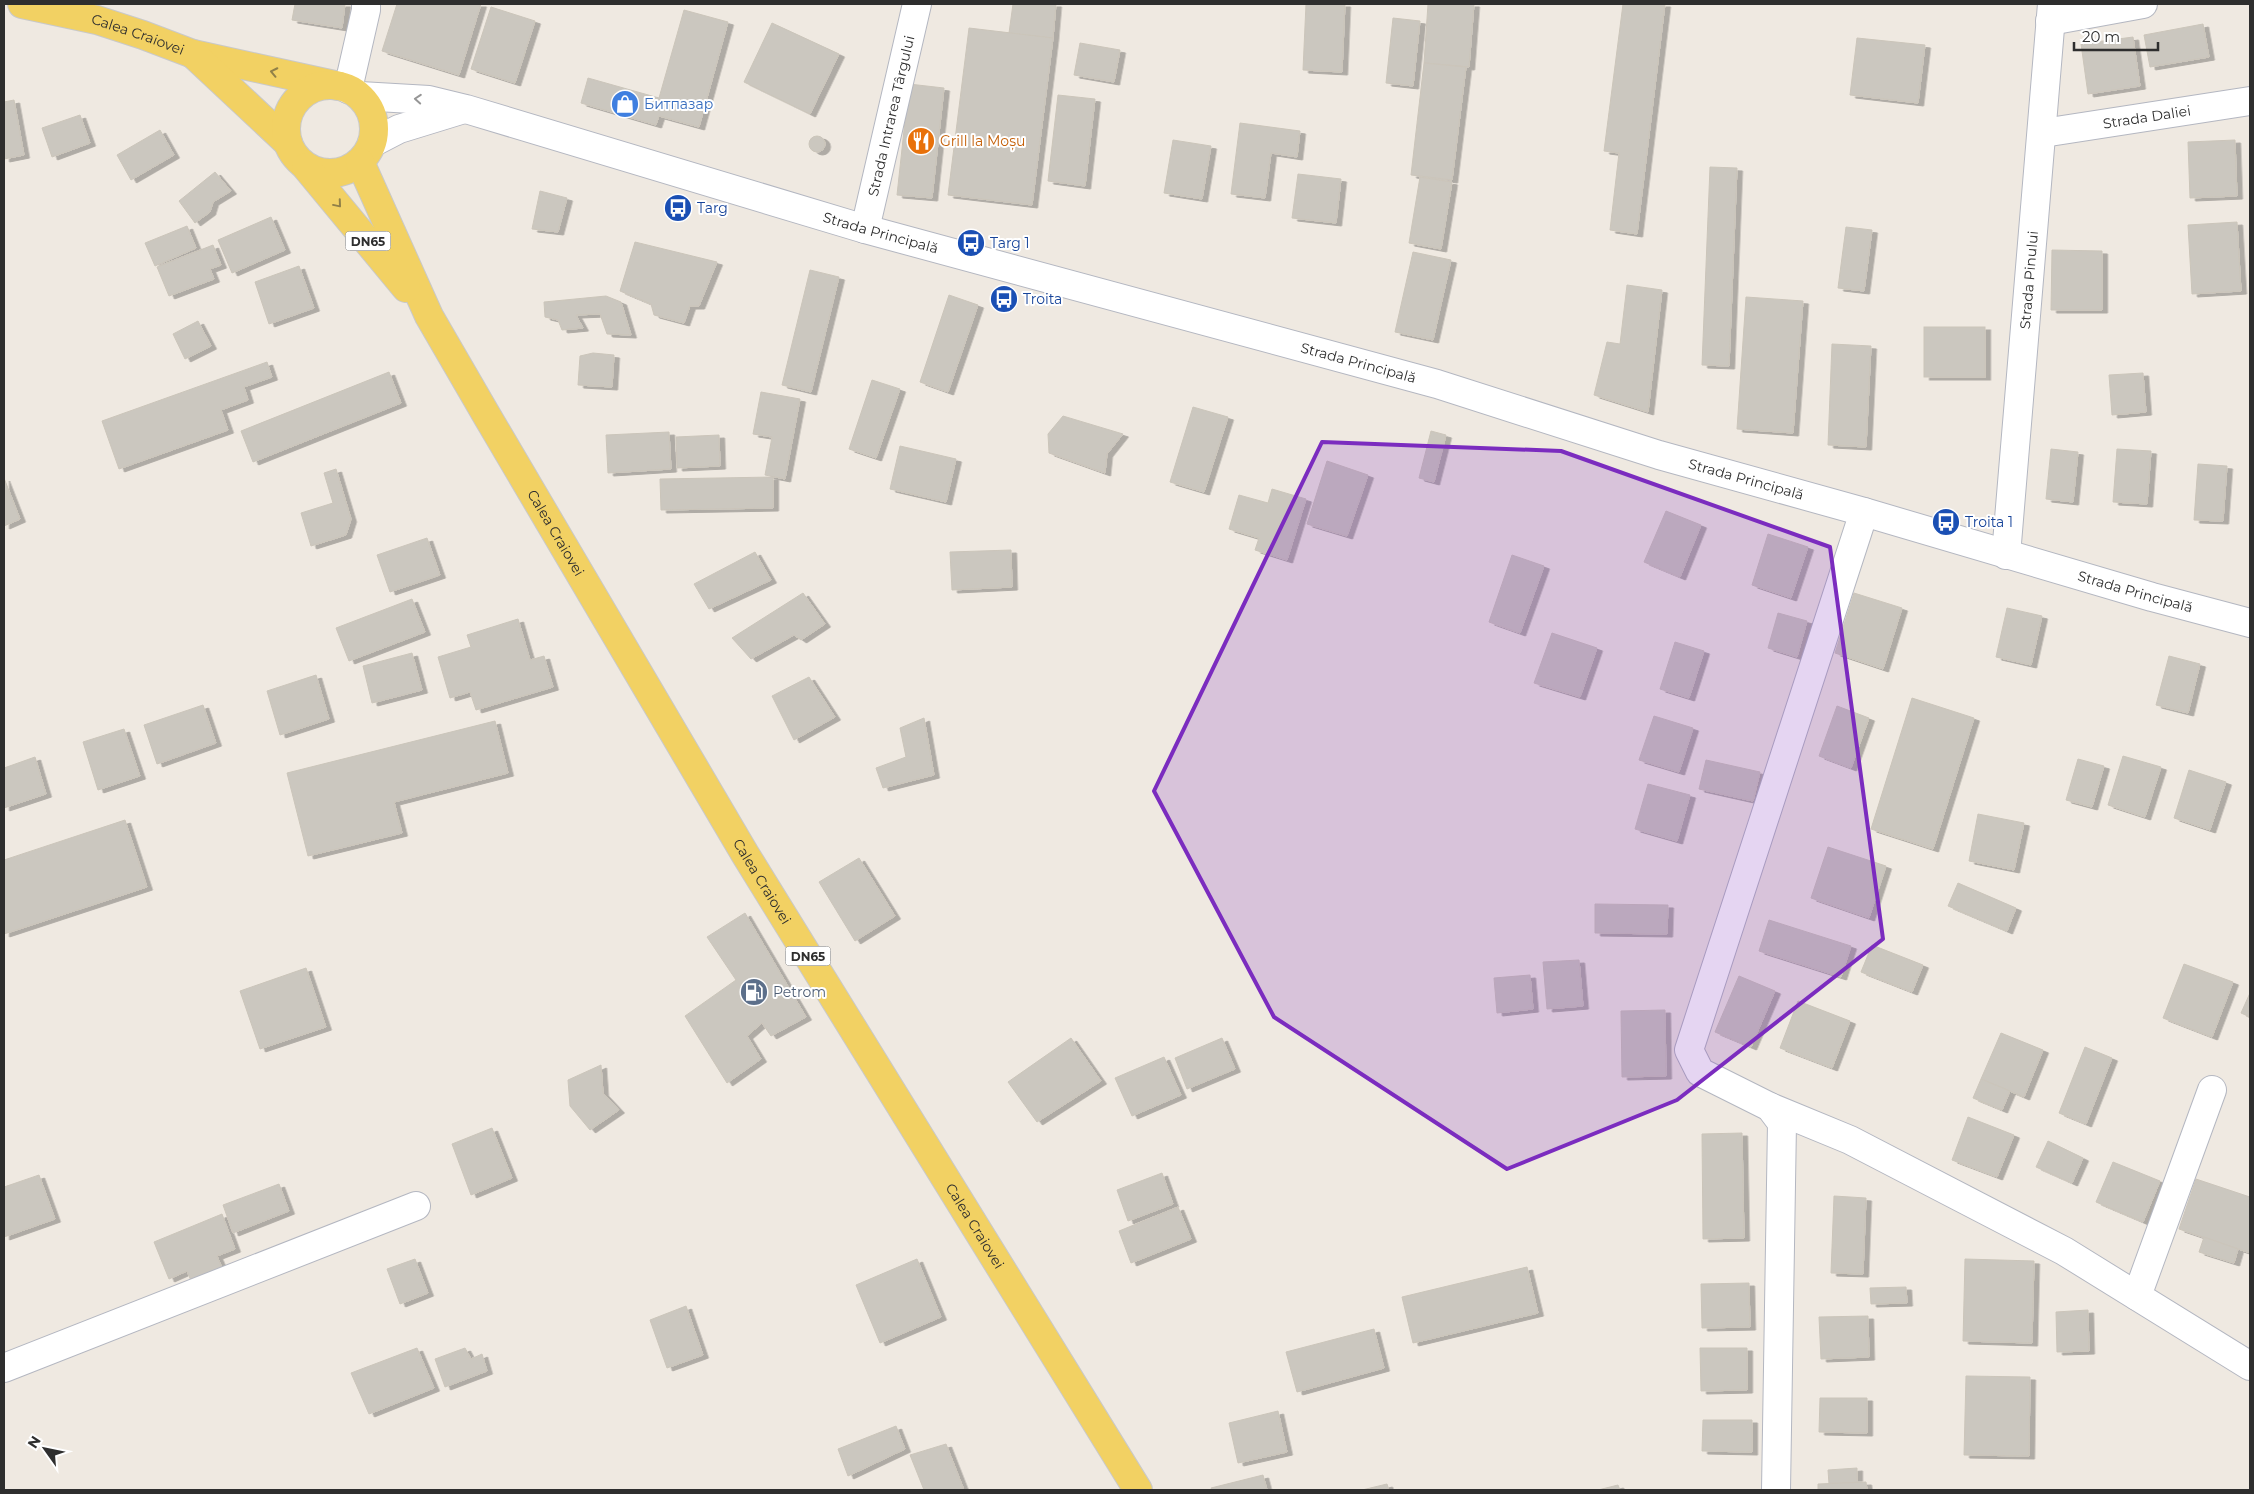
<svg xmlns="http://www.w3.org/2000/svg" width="2254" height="1494" font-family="Montserrat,sans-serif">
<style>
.building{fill:#cbc7bf;stroke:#cbc5ba;filter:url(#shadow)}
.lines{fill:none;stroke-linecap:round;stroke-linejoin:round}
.street-casing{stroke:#b4b7c1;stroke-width:30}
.secondary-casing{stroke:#b4b7c1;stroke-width:30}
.primary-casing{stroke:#c9c9c9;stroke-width:30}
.street{stroke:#fff;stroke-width:28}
.secondary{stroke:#fff;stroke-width:28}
.primary{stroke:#f2d163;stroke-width:28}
.oneway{stroke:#908048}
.oneway2{stroke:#969696}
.marked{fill:#7b2cbf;fill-opacity:0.2;stroke:#7b2cbf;stroke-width:4;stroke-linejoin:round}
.labels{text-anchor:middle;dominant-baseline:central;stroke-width:4;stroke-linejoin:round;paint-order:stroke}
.shield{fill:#fff;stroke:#6d6d6d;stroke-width:1}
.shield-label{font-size:12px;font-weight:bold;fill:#2e2e2e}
.street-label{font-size:14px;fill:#2e2e2e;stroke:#fff}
.shop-label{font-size:14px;fill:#366cbe;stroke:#fff;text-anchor:start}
.food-label{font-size:14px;fill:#c56008;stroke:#fff;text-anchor:start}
.transit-label{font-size:14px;fill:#164399;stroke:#fff;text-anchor:start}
.service-label{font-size:14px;fill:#4e5e75;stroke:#fff;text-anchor:start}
</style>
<defs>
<filter id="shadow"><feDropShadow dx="5.5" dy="3" stdDeviation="0" flood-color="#0004"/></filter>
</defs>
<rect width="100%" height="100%" fill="#efe9e1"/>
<g class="building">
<path d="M295,4H345L342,28L292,20Z"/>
<path d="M397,4H481L459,75L382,51Z"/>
<path d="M1013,4H1056L1053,38L1009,33Z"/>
<path d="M1306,4H1345L1342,72L1303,70Z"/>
<path d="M1428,4H1474L1469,67L1424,63Z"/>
<path d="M1623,4H1665L1637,234L1610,230L1619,153L1604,151Z"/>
<path d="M491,7L535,21L515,83L471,69Z"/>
<path d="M684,10L728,22L699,127L659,116L656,125L581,103L588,78L659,98Z"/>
<path d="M1393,18L1420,21L1413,86L1386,83Z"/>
<path d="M772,23L839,54L810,114L744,82Z"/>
<path d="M2203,24L2209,57L2150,67L2144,35Z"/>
<path d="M969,28L1053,38L1032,205L948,195Z"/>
<path d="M2133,37L2140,86L2088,94L2081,44Z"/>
<path d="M1857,38L1925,45L1918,103L1850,95Z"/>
<path d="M1080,43L1120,50L1114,82L1074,75Z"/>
<path d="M1424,63L1466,67L1452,180L1411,175Z"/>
<path d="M909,84L944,88L932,198L897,195Z"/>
<path d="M1058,95L1095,99L1085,186L1048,181Z"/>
<path d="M14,100L24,155L4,159V102Z"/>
<path d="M80,115L90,143L52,157L42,128Z"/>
<path d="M1240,123L1300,131L1297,157L1271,153L1265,198L1231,194Z"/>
<path d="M160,130L174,155L131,180L117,155Z"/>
<circle cx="817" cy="144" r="8"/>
<path d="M1173,140L1211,146L1202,199L1164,193Z"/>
<path d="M2235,140L2237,196L2190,198L2188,142Z"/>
<path d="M1710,167L1737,168L1729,366L1702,365Z"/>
<path d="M215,172L231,191L213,202L210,212L195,223L179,201Z"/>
<path d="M1298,174L1341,179L1336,223L1292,218Z"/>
<path d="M1420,177L1452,182L1441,249L1409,243Z"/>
<path d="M540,191L567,198L558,232L532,229Z"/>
<path d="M271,217L285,250L232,273L218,240Z"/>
<path d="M2237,222L2241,291L2192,294L2188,225Z"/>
<path d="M187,226L196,248L155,266L145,243Z"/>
<path d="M1846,227L1872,230L1864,291L1838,288Z"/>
<path d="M635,242L717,262L699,306H690L684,323L654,315L651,304L620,291Z"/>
<path d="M213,245L221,265L210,269L214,279L169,296L157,267Z"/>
<path d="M2052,250L2102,251V310H2051Z"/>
<path d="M1413,252L1451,260L1433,340L1395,332Z"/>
<path d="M299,266L314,308L269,324L255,282Z"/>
<path d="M810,270L839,277L811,392L782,385Z"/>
<path d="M1627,285L1662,290L1648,412L1594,395L1607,342L1620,344Z"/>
<path d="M949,295L978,305L948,392L920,382Z"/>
<path d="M606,296L621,302L631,335L607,334L600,314L576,315L583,328L562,330L558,320L545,317L544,302Z"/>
<path d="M1746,297L1803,301L1793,433L1737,429Z"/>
<path d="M198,321L211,346L185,359L173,334Z"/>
<rect x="1924" y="327" width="61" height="50"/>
<path d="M1832,344L1871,346L1866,447L1828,445Z"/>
<path d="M593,353L614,355L612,387L578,385L580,356Z"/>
<path d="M267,362L272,377L244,387L248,400L221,410L228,430L119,469L102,421Z"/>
<path d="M389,372L401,403L253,462L241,431Z"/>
<path d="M2143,373L2146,412L2112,415L2109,375Z"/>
<path d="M872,380L900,389L876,458L849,449Z"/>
<path d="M761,392L800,399L785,479L765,475L772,437L753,434Z"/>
<path d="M1193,407L1228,417L1204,492L1170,482Z"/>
<path d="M1063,416L1123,434L1107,454L1105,473L1049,453L1048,434Z"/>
<path d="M1431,431L1446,435L1434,482L1419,478Z"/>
<path d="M669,432L671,469L608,473L606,435Z"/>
<path d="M719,435L720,466L677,468L676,437Z"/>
<path d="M900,446L956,459L946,502L890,489Z"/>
<path d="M2051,449L2078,452L2073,502L2046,499Z"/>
<path d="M2117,449L2151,451L2147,504L2113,502Z"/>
<path d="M1327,461L1368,475L1347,536L1307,524Z"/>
<path d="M2198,464L2227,466L2223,521L2194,520Z"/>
<path d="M336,469L351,519L346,535L311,546L301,513L333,503L324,473Z"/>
<path d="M773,477V508L661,510L660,479Z"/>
<path d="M4,478L20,519L4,526Z"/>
<path d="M1272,489L1306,499L1287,560L1255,550L1259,538L1229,529L1239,495L1268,503Z"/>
<path d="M1666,511L1701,525L1680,577L1644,562Z"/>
<path d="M1768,534L1808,547L1791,598L1752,585Z"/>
<path d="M427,538L440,575L390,592L377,555Z"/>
<path d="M1011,550L1012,587L952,590L950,552Z"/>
<path d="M755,552L771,580L709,609L694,584Z"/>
<path d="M1512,555L1544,566L1520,633L1489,622Z"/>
<path d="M803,593L825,624L801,640L794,635L751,659L732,638Z"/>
<path d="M1854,593L1902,608L1883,669L1835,653Z"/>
<path d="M412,599L425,632L349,661L336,628Z"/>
<path d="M2007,608L2042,616L2031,665L1996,657Z"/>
<path d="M1778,613L1807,621L1797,657L1768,648Z"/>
<path d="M518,619L530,660L544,656L553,687L476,710L470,692L450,698L438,657L471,647L467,635Z"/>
<path d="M1552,633L1597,648L1580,697L1534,683Z"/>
<path d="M1675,642L1704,651L1689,698L1660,689Z"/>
<path d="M412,653L422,690L372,703L363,666Z"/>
<path d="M2169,656L2200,664L2188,713L2156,705Z"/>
<path d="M316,675L329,719L280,735L267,691Z"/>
<path d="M809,677L835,717L794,740L772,696Z"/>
<path d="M1912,698L1974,718L1933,849L1871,829Z"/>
<path d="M203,705L216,743L157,764L144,725Z"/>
<path d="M1837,706L1869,718L1851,768L1819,756Z"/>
<path d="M1654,716L1693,728L1679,772L1639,760Z"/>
<path d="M924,718L934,775L883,788L876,768L906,757L900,728Z"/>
<path d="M495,721L508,773L394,802L402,833L308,856L287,773Z"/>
<path d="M124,729L140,776L98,790L83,742Z"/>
<path d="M2123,756L2161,767L2145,817L2108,805Z"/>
<path d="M35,757L46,794L4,808V768Z"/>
<path d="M2078,759L2104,766L2092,807L2066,800Z"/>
<path d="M1706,760L1760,772L1753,801L1699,789Z"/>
<path d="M2189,770L2226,782L2210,830L2174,818Z"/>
<path d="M1648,784L1690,795L1677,841L1635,829Z"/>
<path d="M1978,814L2024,823L2014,870L1969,861Z"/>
<path d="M125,820L147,887L4,934V860Z"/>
<path d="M1828,847L1886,866L1869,918L1811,898Z"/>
<path d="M859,858L895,916L855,941L819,882Z"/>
<path d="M1958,883L2016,908L2007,931L1948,906Z"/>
<path d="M1595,904L1668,905L1667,934L1595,933Z"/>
<path d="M745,913L806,1017L771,1036L762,1023L747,1036L761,1059L727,1083L685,1016L736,980L707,937Z"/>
<path d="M1769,920L1851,946L1841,977L1759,951Z"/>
<path d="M1872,945L1923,965L1912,992L1861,972Z"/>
<path d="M1579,960L1583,1006L1547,1009L1543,962Z"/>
<path d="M2184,964L2233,982L2212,1037L2163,1018Z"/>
<path d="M306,968L326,1027L260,1049L240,991Z"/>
<path d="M1530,975L1533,1009L1497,1013L1494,978Z"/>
<path d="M1739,976L1775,991L1751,1047L1715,1032Z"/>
<path d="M2250,993V1017L2241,1013Z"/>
<path d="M1798,1001L1850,1021L1832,1068L1780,1048Z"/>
<path d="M1665,1010L1666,1076L1622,1077L1621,1011Z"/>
<path d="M2001,1033L2043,1050L2024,1097L1981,1079Z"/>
<path d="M1071,1038L1101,1081L1037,1122L1008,1082Z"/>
<path d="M1222,1038L1235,1069L1187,1089L1175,1058Z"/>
<path d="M2085,1047L2112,1058L2086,1124L2059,1113Z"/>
<path d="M1164,1057L1181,1095L1132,1116L1115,1078Z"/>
<path d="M601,1065L603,1093L619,1110L590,1130L570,1106L568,1080Z"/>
<path d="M1981,1079L2010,1091L2002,1110L1973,1098Z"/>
<path d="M1968,1117L2014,1135L1997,1177L1952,1160Z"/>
<path d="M492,1128L512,1178L471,1195L452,1144Z"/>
<path d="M1742,1133L1744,1238L1703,1239L1702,1134Z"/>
<path d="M2048,1141L2083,1158L2072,1183L2036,1167Z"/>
<path d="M2113,1162L2160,1181L2143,1222L2096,1202Z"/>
<path d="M1162,1173L1173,1204L1128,1221L1117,1190Z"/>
<path d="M39,1175L55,1219L4,1237V1187Z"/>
<path d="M2196,1179L2250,1197V1253L2179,1229Z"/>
<path d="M279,1184L289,1211L233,1233L223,1205Z"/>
<path d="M1834,1196L1866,1198L1863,1274L1831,1273Z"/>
<path d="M1178,1207L1191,1239L1131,1263L1119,1231Z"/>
<path d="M222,1214L235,1249L217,1256L225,1275L194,1288L187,1271L169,1279L154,1242Z"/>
<path d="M2204,1237L2238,1249L2234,1263L2199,1252Z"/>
<path d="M415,1259L428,1293L400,1304L387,1269Z"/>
<path d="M917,1259L941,1317L880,1343L856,1285Z"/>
<path d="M1965,1259L2034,1261L2032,1343L1963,1341Z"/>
<path d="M1527,1267L1538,1313L1413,1343L1402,1297Z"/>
<path d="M1749,1283L1750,1327L1702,1328L1701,1284Z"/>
<path d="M1906,1287L1907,1303L1871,1304L1870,1288Z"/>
<path d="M686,1306L703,1355L667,1368L650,1320Z"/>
<path d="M2088,1310L2089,1351L2057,1352L2056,1312Z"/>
<path d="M1868,1316L1869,1357L1821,1359L1819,1317Z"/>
<path d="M1374,1329L1384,1368L1297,1392L1286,1352Z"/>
<path d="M417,1348L434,1388L369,1414L351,1373Z"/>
<path d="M465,1348L471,1359L482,1354L487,1371L445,1387L435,1359Z"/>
<path d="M1700,1348H1747V1390L1701,1391Z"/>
<path d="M1966,1376L2030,1377L2029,1456L1964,1455Z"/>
<path d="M1820,1398H1867V1433L1819,1432Z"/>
<path d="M1278,1411L1287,1452L1238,1463L1229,1423Z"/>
<path d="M1703,1420H1752V1452L1702,1451Z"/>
<path d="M896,1426L905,1449L848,1476L838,1449Z"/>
<path d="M946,1444L964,1490H924L910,1455Z"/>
<path d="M1857,1468V1483L1829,1484L1828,1470Z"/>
<path d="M1263,1475L1267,1490H1212L1211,1488Z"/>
<path d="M1866,1482L1867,1490H1818V1484Z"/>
<path d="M1387,1484L1389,1490H1362Z"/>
<path d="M1618,1485L1620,1490H1598Z"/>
</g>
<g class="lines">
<defs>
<g id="street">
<path d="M2050,21L2143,4"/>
<path d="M348,89L366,10V4"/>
<path id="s1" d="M2043,133L2250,101"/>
<path id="s2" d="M865,229L917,4"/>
<path id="s3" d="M2006,555L2052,4"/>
<path d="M1770,1107L1850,1140L2064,1251L2250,1366"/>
<path d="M2137,1296L2212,1090"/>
<path d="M4,1368L416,1206"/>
<path d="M1776,1490L1782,1123L1770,1107L1700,1072L1689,1050L1864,512"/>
</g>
<g id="secondary">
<path id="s4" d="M360,96L429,100L466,109L865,229L1437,384L1659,455L1864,512L2152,597L2250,623"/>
<path d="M372,143L399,129L464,109"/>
</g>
<g id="primary">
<path id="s5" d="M22,4L97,20L143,35L193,54L339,86"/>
<path d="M193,54L288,143"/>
<circle cx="330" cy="129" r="44"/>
<path id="s6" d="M360,162L429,316L487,416L745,854L1138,1490"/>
<path d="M306,167L406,288"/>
</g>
</defs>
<use href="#street" class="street-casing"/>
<use href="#secondary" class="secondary-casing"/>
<use href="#primary" class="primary-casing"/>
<use href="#street" class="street"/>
<use href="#secondary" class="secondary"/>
<use href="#primary" class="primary"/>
</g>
<defs><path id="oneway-chevron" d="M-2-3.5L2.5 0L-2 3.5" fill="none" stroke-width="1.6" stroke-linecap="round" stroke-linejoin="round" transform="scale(1.25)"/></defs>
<g class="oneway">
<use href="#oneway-chevron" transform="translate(274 72) rotate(-168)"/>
<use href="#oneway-chevron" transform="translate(338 204) rotate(50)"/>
</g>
<use class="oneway2" href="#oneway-chevron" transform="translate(418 99) rotate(-176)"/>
<path class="marked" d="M1322,442L1561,451L1830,547L1883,939L1677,1100L1507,1169L1274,1017L1154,791Z"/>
<defs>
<symbol id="shop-disc" viewBox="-11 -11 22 22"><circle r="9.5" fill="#3f7fe0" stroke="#fff"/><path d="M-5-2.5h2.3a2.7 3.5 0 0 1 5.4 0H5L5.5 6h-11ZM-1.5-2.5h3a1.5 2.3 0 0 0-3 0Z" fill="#fff"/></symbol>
<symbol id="restaurant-disc" viewBox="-11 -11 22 22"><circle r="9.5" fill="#e8710a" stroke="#fff"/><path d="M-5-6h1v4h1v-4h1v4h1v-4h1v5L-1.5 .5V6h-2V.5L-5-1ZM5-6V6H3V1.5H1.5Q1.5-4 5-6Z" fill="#fff"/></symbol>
<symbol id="bus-disc" viewBox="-11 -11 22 22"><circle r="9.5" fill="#1a4fb4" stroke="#fff"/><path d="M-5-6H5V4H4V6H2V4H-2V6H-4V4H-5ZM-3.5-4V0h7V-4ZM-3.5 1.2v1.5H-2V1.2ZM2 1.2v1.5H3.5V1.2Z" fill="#fff"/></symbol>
<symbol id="fuel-disc" viewBox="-11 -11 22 22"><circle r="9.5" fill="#5c6f8a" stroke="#fff"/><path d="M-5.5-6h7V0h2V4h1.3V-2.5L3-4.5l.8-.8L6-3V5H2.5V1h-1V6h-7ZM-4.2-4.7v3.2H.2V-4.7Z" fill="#fff"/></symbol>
</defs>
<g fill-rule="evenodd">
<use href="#shop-disc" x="609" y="88" width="32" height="32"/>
<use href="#restaurant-disc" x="905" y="125" width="32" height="32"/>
<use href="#bus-disc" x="662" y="192" width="32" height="32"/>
<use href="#bus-disc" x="955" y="227" width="32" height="32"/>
<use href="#bus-disc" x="988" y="283" width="32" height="32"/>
<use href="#bus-disc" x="1930" y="506" width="32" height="32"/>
<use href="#fuel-disc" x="738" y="976" width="32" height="32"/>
</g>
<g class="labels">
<g class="shield">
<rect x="345.5" y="231.5" width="45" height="19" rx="4"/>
<rect x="785.5" y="946.5" width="45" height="19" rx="4"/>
</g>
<g class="shield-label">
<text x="368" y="241">DN65</text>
<text x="808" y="956">DN65</text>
</g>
<g class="street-label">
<text stroke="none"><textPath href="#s5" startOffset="120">Calea Craiovei</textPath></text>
<text stroke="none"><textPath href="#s2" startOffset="116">Strada Intrarea Târgului</textPath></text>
<text stroke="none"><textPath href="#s1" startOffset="105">Strada Daliei</textPath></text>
<text stroke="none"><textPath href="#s4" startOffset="540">Strada Principală</textPath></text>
<text stroke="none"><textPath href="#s3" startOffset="276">Strada Pinului</textPath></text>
<text stroke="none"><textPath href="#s4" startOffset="1035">Strada Principală</textPath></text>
<text stroke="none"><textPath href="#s4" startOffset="1440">Strada Principală</textPath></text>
<text stroke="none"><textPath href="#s6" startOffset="420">Calea Craiovei</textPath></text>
<text stroke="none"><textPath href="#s4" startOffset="1845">Strada Principală</textPath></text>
<text stroke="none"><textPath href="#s6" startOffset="825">Calea Craiovei</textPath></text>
<text stroke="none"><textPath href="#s6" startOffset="1230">Calea Craiovei</textPath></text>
</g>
<g class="shop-label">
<text x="644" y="104">Битпазар</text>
</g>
<g class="food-label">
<text x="940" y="141">Grill la Moșu</text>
</g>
<g class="transit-label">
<text x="697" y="208">Targ</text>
<text x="990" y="243">Targ 1</text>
<text x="1023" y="299">Troita</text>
<text x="1965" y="522">Troita 1</text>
</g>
<g class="service-label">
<text x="773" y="992">Petrom</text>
</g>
</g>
<rect width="2254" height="1494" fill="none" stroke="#2e2e2e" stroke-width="10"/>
<g transform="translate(45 1449) rotate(303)" stroke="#ffffff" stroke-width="4" paint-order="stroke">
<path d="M0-4L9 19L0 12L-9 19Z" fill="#2e2e2e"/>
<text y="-8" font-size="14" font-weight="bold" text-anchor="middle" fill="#2e2e2e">N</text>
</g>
<path d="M2074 42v8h84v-8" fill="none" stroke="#2e2e2e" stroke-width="2.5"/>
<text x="2082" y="42" font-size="15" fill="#2e2e2e" stroke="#ffffff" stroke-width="4" paint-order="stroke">20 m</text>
</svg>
